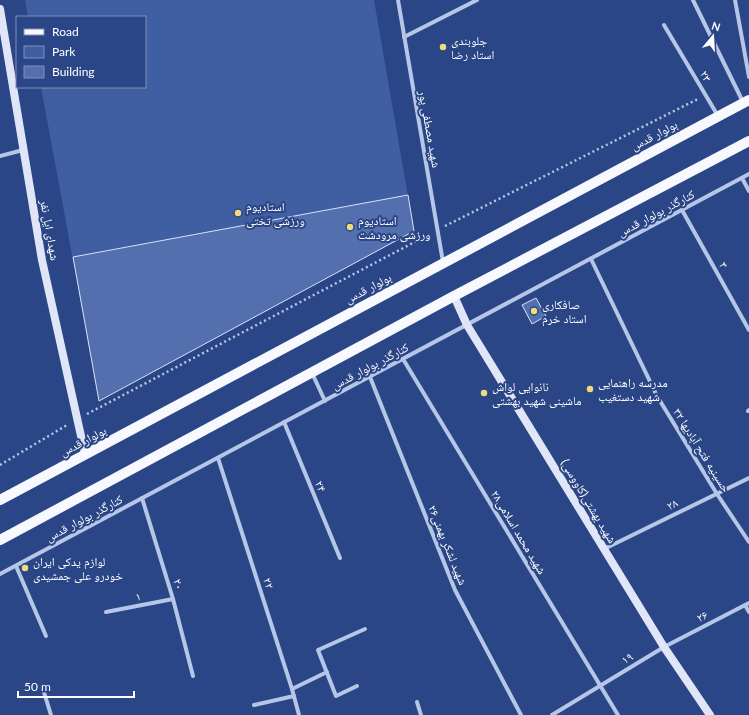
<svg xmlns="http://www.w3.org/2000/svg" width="749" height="715" font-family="Lato,'Noto Naskh Arabic',sans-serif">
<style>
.green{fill:#405ea2}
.building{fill:#536fad;stroke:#d9e3f6}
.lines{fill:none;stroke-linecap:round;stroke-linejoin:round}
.path{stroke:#b6c6e7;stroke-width:2.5;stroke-dasharray:2 3;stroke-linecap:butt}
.street{stroke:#b6c6e7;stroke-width:4}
.secondary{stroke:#e0e6f7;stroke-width:8}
.primary{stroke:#f8f9fe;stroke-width:10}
.poi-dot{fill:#eddc7e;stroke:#2b4686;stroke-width:1.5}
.labels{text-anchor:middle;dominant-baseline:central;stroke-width:4;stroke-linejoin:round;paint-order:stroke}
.poi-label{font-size:12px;fill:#fff;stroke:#2b4686;text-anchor:start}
.street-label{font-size:12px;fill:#fff;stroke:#2b4686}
</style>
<rect width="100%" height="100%" fill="#2b4686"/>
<path class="green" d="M25,0H374L414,231L99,401L41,87H145V17H28Z"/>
<g class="building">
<path d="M408,195L414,231L99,401L73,257Z"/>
<path d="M536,298L546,316L532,324L522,305Z"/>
</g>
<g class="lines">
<g class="path">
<path d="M445,226L698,99"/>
<path d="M87,414L430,234"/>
<path d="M0,465L67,425"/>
</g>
<g class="street">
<path d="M398,0L443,262"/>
<path d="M693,0L743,102"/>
<path d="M735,0L749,77"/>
<path d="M664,25L718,116"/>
<path d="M404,37L477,0"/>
<path d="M0,156L23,150"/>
<path d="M742,178L749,191"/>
<path d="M682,210L749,330"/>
<path d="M591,259L657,396L717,494L749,542"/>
<path d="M403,359L618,715"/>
<path d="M312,373L325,401"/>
<path d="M370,377L455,590L521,715"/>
<path d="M748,411L749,410"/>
<path d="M284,422L340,558"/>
<path d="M218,458L292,689L299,715"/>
<path d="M142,498L173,599L193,676"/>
<path d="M604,549L749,478"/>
<path d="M16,566L46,636"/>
<path d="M0,574L749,174"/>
<path d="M745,605L749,612"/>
<path d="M106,612L173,599"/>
<path d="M357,686L336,696L318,650L365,629"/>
<path d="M43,689L51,715"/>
<path d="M292,689L327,672"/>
<path d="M417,702L421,715"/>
<path d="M254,705L294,696"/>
<path d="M552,715L664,647L749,603"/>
</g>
<g class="secondary">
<path d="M0,9L42,260L85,454"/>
<path d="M454,296L467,325L664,647L710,715"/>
</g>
<g class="primary">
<path d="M0,500L749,100"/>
<path d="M0,540L454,296L749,141"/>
</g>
</g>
<g class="poi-dot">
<circle cx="443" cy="47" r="4"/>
<circle cx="238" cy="213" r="4"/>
<circle cx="350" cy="227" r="4"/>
<circle cx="534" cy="311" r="4"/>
<circle cx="590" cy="389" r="4"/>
<circle cx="484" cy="393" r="4"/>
<circle cx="25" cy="568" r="4"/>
</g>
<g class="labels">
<g class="poi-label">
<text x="451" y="40">جلوبندی<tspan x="451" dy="14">استاد رضا</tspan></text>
<text x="246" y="206">استادیوم<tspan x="246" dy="14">ورزشی تختی</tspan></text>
<text x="358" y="220">استادیوم<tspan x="358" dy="14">ورزشی مرودشت</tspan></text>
<text x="542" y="304">صافکاری<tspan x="542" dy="14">استاد خرم</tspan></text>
<text x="598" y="382">مدرسه راهنمایی<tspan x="598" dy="14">شهید دستغیب</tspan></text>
<text x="492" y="386">نانوایی لواش<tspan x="492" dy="14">ماشینی شهید بهشتی</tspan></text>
<text x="33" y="561">لوازم یدکی ایران<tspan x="33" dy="14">خودرو علی جمشیدی</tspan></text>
</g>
<g class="street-label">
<text transform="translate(706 76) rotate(60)">۲۳</text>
<text transform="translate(430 129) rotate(80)">شهید مصطفی پور</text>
<text transform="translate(654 135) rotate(-28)">بولوار قدس</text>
<text transform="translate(656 213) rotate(-28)">کنارگذر بولوار قدس</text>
<text transform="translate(50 230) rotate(80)">شهدای ایل نفر</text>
<text transform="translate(724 265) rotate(61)">۳</text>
<text transform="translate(368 288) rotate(-28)">بولوار قدس</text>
<text transform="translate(370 366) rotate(-28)">کنارگذر بولوار قدس</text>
<text transform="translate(83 441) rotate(-28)">بولوار قدس</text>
<text transform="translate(702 450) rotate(58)">حسینیه فتح آبادیها ۳۲</text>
<text transform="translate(321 486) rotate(68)">۲۴</text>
<text transform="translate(589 501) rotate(59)">شهید بهشتی(کاووسی)</text>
<text transform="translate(672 504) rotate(-26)">۲۸</text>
<text transform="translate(84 518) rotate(-28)">کنارگذر بولوار قدس</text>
<text transform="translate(519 532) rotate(59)">شهید محمد اسلامی۲۸</text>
<text transform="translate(448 545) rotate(68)">شهید لشکر بهمنی۲۶</text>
<text transform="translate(269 583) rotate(72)">۲۲</text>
<text transform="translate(179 584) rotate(73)">۲۰</text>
<text transform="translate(138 596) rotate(-11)">۱</text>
<text transform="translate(702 616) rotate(-27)">۲۶</text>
<text transform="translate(627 658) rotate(-32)">۱۹</text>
</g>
</g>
<rect x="16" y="16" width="130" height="72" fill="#2b4686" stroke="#8090b6"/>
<rect x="24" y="29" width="20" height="6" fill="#f8f9fe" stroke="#8090b6"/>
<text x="52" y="36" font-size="12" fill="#ffffff">Road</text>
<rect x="24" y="46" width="20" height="12" fill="#405ea2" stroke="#8090b6"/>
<text x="52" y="56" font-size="12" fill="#ffffff">Park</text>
<rect x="24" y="66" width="20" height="12" fill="#536fad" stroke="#8090b6"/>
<text x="52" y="76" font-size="12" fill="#ffffff">Building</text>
<g transform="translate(713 36) rotate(18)" stroke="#2b4686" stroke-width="3" paint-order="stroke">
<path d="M0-3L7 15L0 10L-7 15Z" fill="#ffffff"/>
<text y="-6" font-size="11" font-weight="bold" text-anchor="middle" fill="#ffffff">N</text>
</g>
<path d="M18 691v6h116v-6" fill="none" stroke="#ffffff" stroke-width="2"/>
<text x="24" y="691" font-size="12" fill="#ffffff" stroke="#2b4686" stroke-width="3" paint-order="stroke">50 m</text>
</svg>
